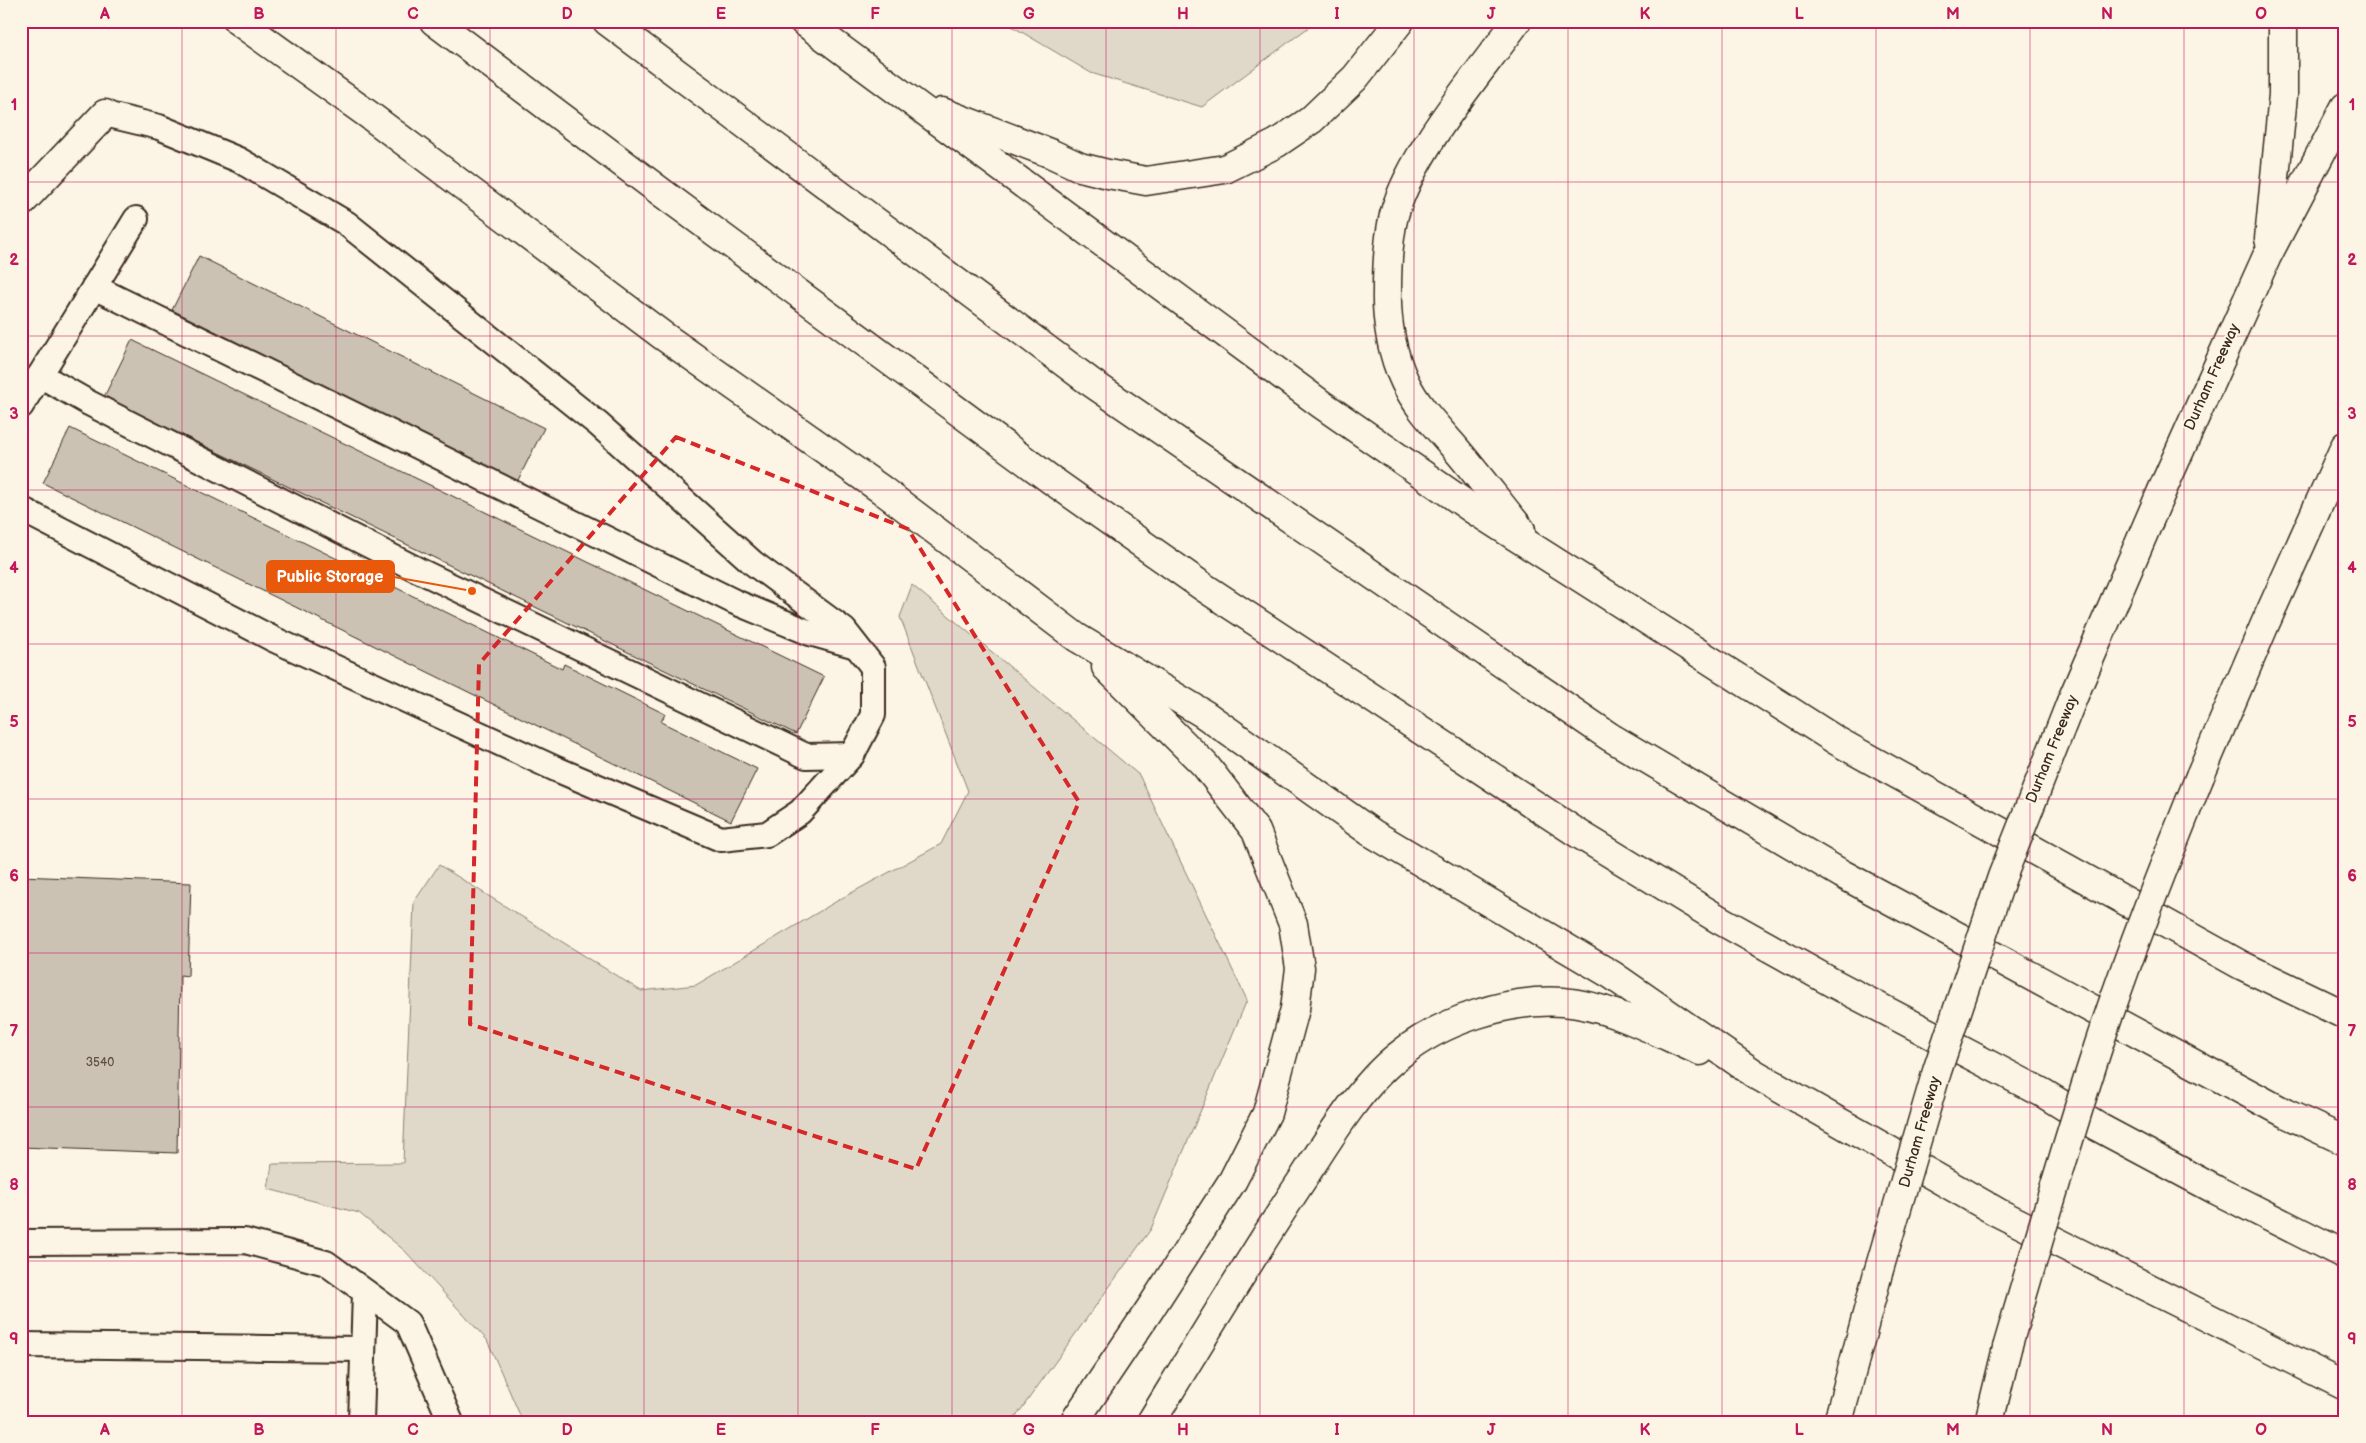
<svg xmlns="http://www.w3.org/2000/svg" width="2366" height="1443" font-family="'Balsamiq Sans',sans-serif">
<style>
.green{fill:#e0d8c8;stroke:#8e8173}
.building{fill:#ccc2b3;stroke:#3b2a1e}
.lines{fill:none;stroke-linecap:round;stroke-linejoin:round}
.lane-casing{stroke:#3b2a1e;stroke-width:28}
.street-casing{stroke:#3b2a1e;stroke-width:31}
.highway-casing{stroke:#3b2a1e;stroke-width:31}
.lane{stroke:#fcf5e5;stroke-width:24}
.street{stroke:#fcf5e5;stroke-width:28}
.highway{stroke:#fcf5e5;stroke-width:28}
.highway-bridge-casing{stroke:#3b2a1e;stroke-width:31;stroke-linecap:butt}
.highway-bridge{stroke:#fcf5e5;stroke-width:28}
.marked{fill:none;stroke:#d62828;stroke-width:4;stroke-dasharray:10 6;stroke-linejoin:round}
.grid{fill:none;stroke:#c2185b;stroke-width:1;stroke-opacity:0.55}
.labels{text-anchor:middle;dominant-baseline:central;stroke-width:4;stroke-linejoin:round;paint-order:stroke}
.number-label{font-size:12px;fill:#5f5043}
.street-label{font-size:15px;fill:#3b2a1e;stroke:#fcf5e5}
.leader{fill:none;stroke:#e8590c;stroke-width:2}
.callout-dot{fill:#e8590c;stroke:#fcf5e5;stroke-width:2}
.callout{fill:#e8590c;stroke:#e8590c;stroke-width:2}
.callout-label{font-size:16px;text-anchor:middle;font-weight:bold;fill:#fff}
.neatline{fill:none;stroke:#c2185b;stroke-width:2}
.grid-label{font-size:16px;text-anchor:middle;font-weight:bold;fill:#c2185b}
</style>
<rect width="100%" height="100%" fill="#fcf5e5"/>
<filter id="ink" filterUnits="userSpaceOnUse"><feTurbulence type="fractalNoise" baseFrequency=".02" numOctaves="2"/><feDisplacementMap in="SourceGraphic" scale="10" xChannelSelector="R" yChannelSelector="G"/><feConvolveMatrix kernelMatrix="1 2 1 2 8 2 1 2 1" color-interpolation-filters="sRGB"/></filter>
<g filter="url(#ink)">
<g class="green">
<path d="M1003,21H1317L1202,107L1091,73Z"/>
<path d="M912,585L1139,775L1247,1000L1151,1229L1012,1422H523L487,1340L405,1251L359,1213L268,1189L272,1164L403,1163L414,902L439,865L641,991L696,985L842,898L941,844L968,791L900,617Z"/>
</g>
<g class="building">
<path d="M199,256L544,428L517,482L172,310Z"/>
<path d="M132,340L824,677L796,734L104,397Z"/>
<path d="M70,428L562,669L564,664L665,714L661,722L757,769L731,821L43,483Z"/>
<path d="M21,876L191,883L188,976L180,975L177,1153L21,1147Z"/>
</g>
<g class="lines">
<defs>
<g id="lane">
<path d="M94,287L735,602L810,633L856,646"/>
<path d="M40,375L89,403L418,570L806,756L852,755"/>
<path d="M21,406L136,219"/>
<path d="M21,509L273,639L556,769L721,839L767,834L800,812L852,755L873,715V667L844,630L753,563L598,424L346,223L239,160L159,127L105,114"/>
<path d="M21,1242L245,1241L326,1263L408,1323L451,1422"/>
<path d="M21,1345L363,1349"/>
<path d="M361,1422L365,1292"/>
</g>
<path id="street" d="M21,203L105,114"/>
<g id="highway">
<path d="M238,21L369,115L662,335L882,490L1076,637L1204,714L1372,833L1612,975L1755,1074L1997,1212L2345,1386"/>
<path d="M434,21L661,192L1050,479L1205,588L1579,834L1720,920L1833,983L2043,1093L2098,1127L2216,1190L2345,1255"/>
<path d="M607,21L1089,381L1610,737L1842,874L2285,1113L2345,1141"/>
<path d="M803,21L1321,404L1474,510L1837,741L2241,965L2345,1015"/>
<path d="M1517,21C1478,75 1412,151 1394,215C1388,240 1387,265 1387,290C1386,320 1392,355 1405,382C1417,407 1437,427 1455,448C1478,475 1499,503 1521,530"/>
<path d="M942,112L1052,154L1080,167L1108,174L1146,181L1225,169L1277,143L1311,120L1355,78L1400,21"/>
<path d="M2269,239L2283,95V21"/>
<path d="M2071,702L2164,486L2267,256L2345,107"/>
<path d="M2200,776L2265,624L2345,446"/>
<path d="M1074,1422L1150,1309L1233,1180L1267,1113L1295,1009L1300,968L1293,924L1256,831L1205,765L1106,667"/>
<path d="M1151,1422C1201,1340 1251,1257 1304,1177C1329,1138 1362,1084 1398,1056C1440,1021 1509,998 1563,1002C1611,1006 1656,1032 1700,1051"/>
<path d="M1838,1422L1878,1273"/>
<path d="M1989,1422L2007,1348"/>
</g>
</defs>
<use href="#lane" class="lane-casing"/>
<use href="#street" class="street-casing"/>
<use href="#highway" class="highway-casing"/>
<use href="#lane" class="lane"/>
<use href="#street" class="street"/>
<use href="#highway" class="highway"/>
<defs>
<g id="highway-bridge">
<path d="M1878,1273L1937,1071L2002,877L2071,702"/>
<path d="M2007,1348C2037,1245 2067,1142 2100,1041C2130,951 2165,863 2200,776"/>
</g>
</defs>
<use href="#highway-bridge" class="highway-bridge-casing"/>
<use href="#highway-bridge" class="highway-bridge"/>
</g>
</g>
<path class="marked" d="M676,437L908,529L1079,802L916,1169L470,1024L479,664Z"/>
<path class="grid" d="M182,21V1422M336,21V1422M490,21V1422M644,21V1422M798,21V1422M952,21V1422M1106,21V1422M1260,21V1422M1414,21V1422M1568,21V1422M1722,21V1422M1876,21V1422M2030,21V1422M2184,21V1422M21,182H2345M21,336H2345M21,490H2345M21,644H2345M21,799H2345M21,953H2345M21,1107H2345M21,1261H2345"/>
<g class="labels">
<g class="number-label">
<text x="100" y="1062">3540</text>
</g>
<g class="street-label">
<text transform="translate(2212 377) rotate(-66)">Durham Freeway</text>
<text transform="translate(2052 749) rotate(-68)">Durham Freeway</text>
<text transform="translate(1920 1132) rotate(-74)">Durham Freeway</text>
</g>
</g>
<path class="leader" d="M472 591L394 577"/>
<circle class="callout-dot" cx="472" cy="591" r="5"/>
<rect class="callout" x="267" y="561" width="127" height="31" rx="5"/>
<g class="callout-label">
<text x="330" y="582">Public Storage</text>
</g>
<rect width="2366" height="1443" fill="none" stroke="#fcf5e5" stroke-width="55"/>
<rect x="28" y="28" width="2310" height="1388" class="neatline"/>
<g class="grid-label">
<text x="105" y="19">A</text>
<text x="259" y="19">B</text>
<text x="413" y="19">C</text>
<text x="567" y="19">D</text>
<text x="721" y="19">E</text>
<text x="875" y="19">F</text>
<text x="1029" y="19">G</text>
<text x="1183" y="19">H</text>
<text x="1337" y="19">I</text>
<text x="1491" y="19">J</text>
<text x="1645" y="19">K</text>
<text x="1799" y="19">L</text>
<text x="1953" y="19">M</text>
<text x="2107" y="19">N</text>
<text x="2261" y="19">O</text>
<text x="14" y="110">1</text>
<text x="2352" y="110">1</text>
<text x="14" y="265">2</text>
<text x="2352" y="265">2</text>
<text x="14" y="419">3</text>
<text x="2352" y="419">3</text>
<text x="14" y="573">4</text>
<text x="2352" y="573">4</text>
<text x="14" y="727">5</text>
<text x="2352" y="727">5</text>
<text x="14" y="881">6</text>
<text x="2352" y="881">6</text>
<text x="14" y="1036">7</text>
<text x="2352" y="1036">7</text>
<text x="14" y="1190">8</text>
<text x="2352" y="1190">8</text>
<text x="14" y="1344">9</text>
<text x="2352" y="1344">9</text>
<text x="105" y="1435">A</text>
<text x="259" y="1435">B</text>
<text x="413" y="1435">C</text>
<text x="567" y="1435">D</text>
<text x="721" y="1435">E</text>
<text x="875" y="1435">F</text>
<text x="1029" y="1435">G</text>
<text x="1183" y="1435">H</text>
<text x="1337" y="1435">I</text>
<text x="1491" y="1435">J</text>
<text x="1645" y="1435">K</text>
<text x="1799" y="1435">L</text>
<text x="1953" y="1435">M</text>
<text x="2107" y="1435">N</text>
<text x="2261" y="1435">O</text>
</g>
</svg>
